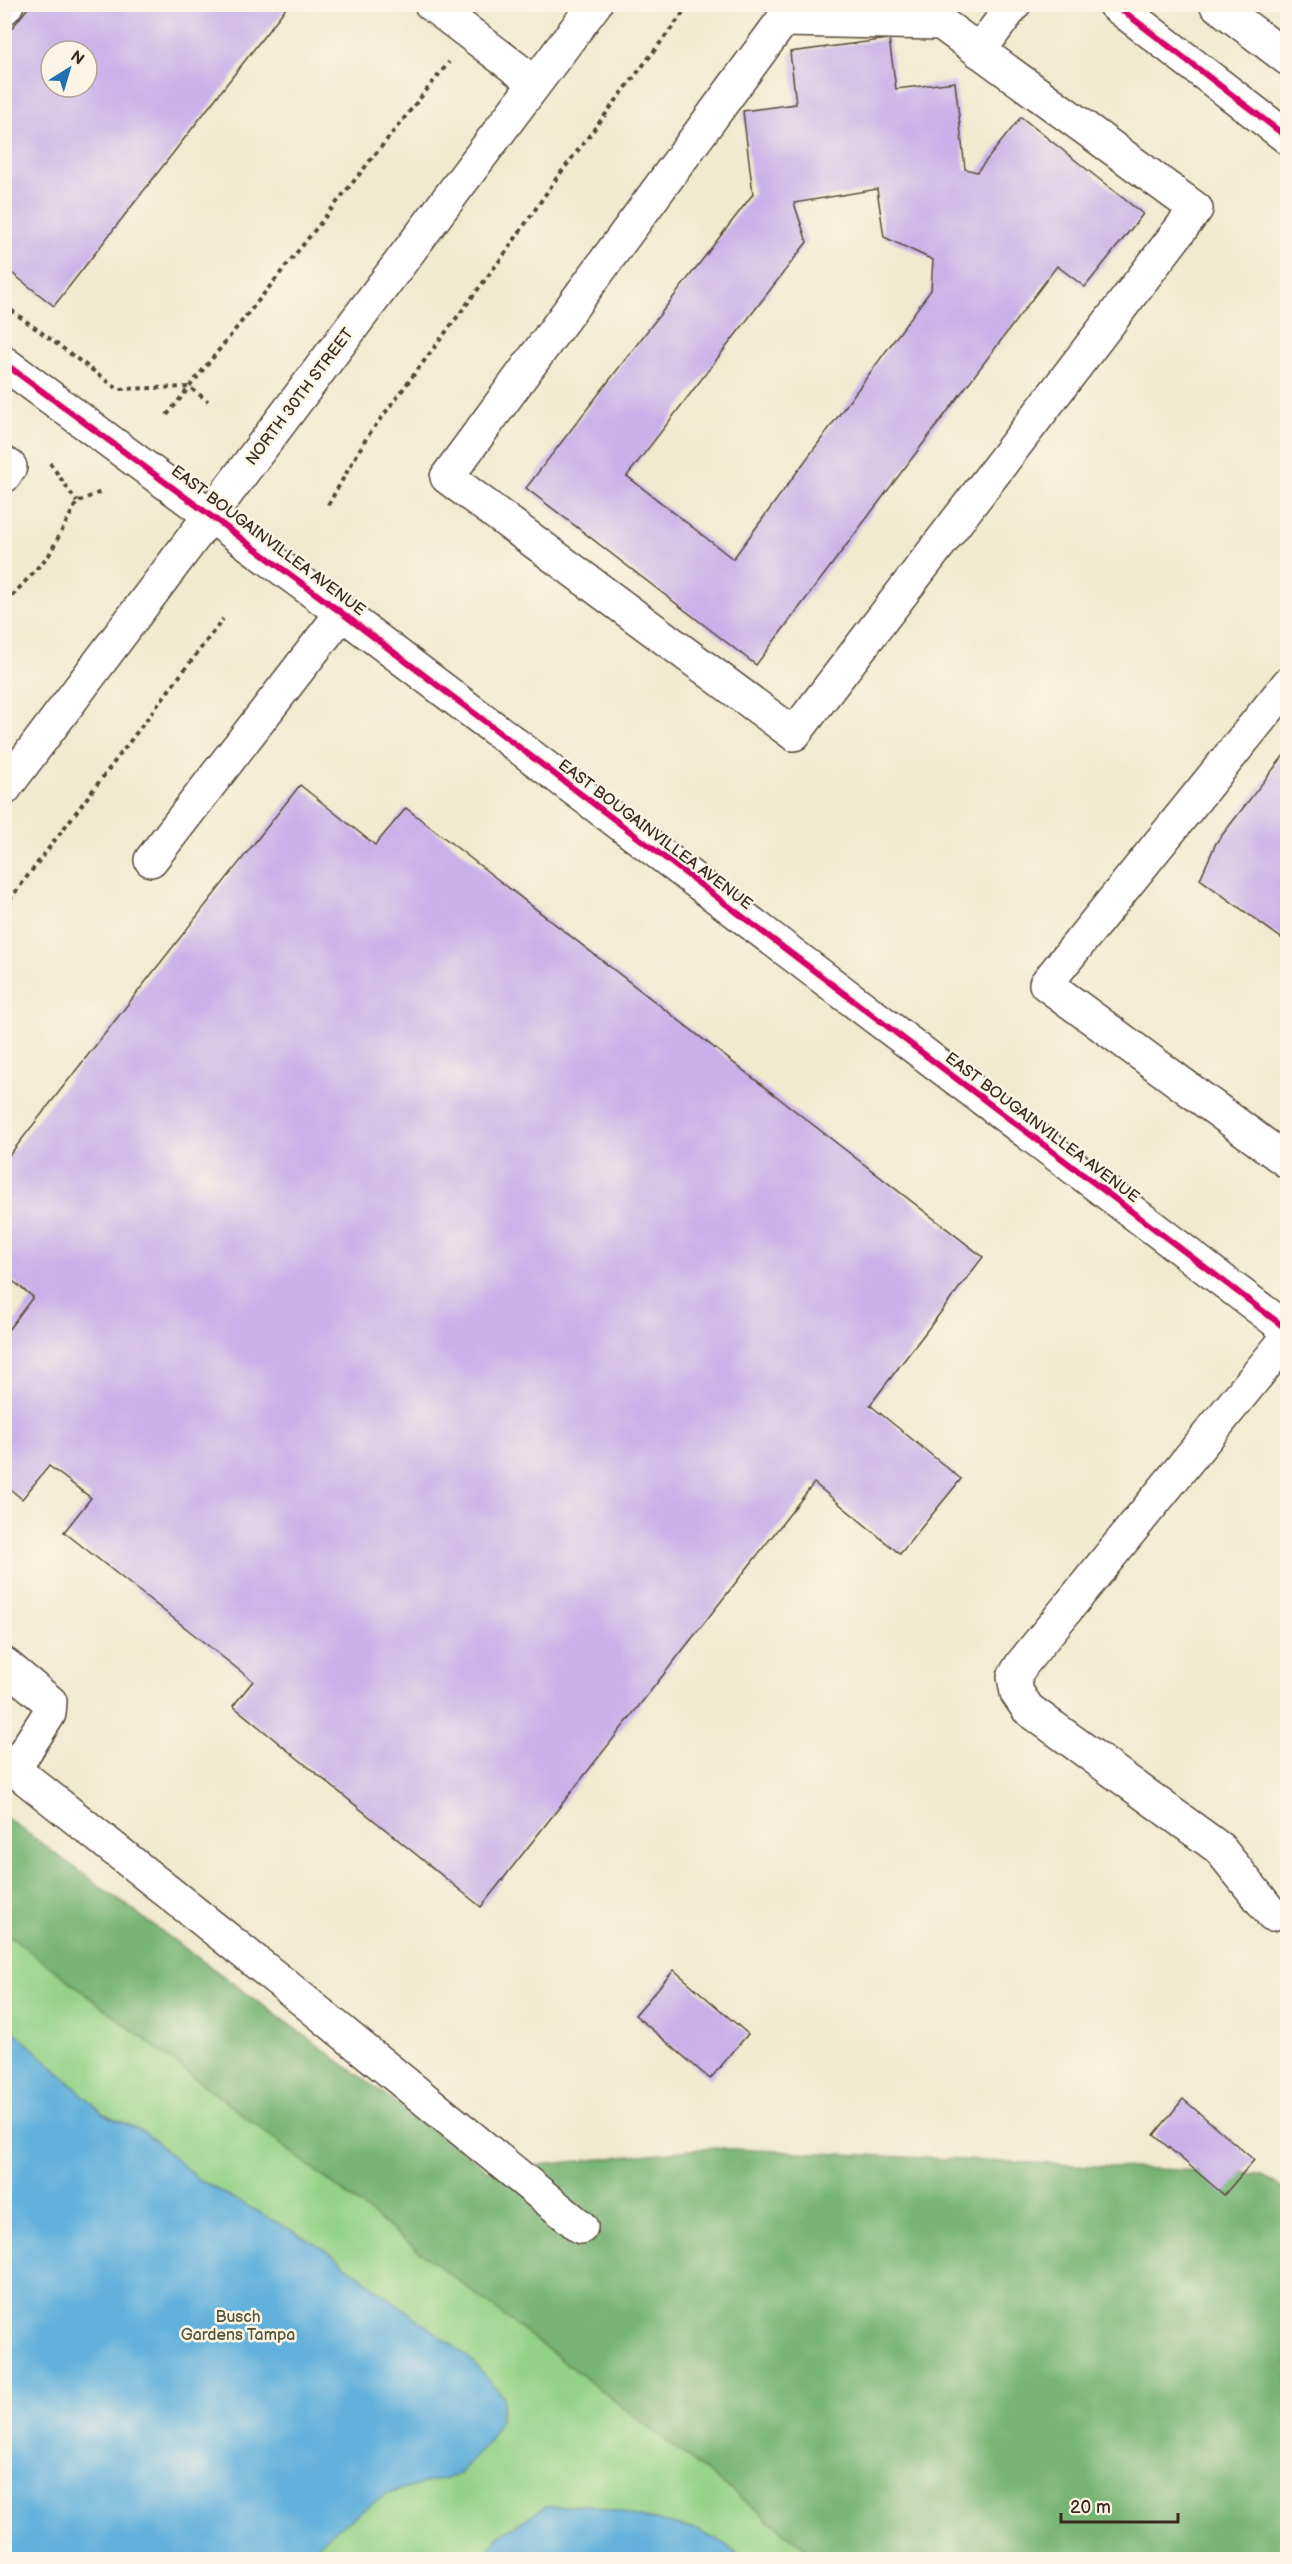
<svg xmlns="http://www.w3.org/2000/svg" width="1292" height="2564" font-family="'Balsamiq Sans',sans-serif">
<style>
.green{fill:#94d287;stroke:#687e52;stroke-width:1.5}
.forest{fill:#77b474;stroke:#596f49;stroke-width:1.5}
.water{fill:#62b0dc;stroke:#4e6d7d;stroke-width:1.5}
.building{fill:#c8b1e8;fill-rule:evenodd}
.lines{fill:none;stroke-linecap:round;stroke-linejoin:round}
.minor-casing{stroke:#564739;stroke-width:36}
.major-casing{stroke:#564739;stroke-width:36}
.path{stroke:#564739;stroke-width:4;stroke-dasharray:4.5 4.5;stroke-linecap:butt}
.minor{stroke:#fff;stroke-width:33}
.major{stroke:#fff;stroke-width:33}
.cycleway-casing{stroke:#fcf5e5;stroke-width:10}
.cycleway{stroke:#d6006c;stroke-width:6}
.labels{text-anchor:middle;dominant-baseline:central;stroke-width:5;stroke-linejoin:round;paint-order:stroke}
.street-label{font-size:16px;fill:#3b2a1e;stroke:#fcf5e5}
.park-label{font-size:16px;fill:#515438;stroke:#fcf5e5}
</style>
<rect width="100%" height="100%" fill="#fcf5e5"/>
<filter id="ink" filterUnits="userSpaceOnUse"><feTurbulence type="fractalNoise" baseFrequency=".0167" numOctaves="2"/><feDisplacementMap in="SourceGraphic" scale="12" xChannelSelector="R" yChannelSelector="G"/><feConvolveMatrix kernelMatrix="1 2 1 2 8 2 1 2 1" color-interpolation-filters="sRGB"/></filter>
<filter id="wash" filterUnits="userSpaceOnUse"><feTurbulence type="fractalNoise" baseFrequency=".008" numOctaves="4" result="noise"/><feDisplacementMap in="SourceGraphic" scale="24" xChannelSelector="R" yChannelSelector="G"/><feGaussianBlur stdDeviation="1.35" result="paint"/><feColorMatrix in="noise" values="0 0 0 0 0 0 0 0 0 0 0 0 0 0 0 0 0 1.4 0 .05"/><feComposite in="paint" operator="in"/></filter>
<g filter="url(#wash)">
<rect width="100%" height="100%" fill="#f0eacf"/>
<path class="green" d="M4,1855L935,2559H5Z"/>
<path class="forest" d="M4,1816L488,2170L712,2148L1260,2174L1287,2192V2559H820L5,1932Z"/>
<g class="water">
<path d="M4,2022L104,2114L146,2133L198,2179L320,2246L467,2356L504,2397L500,2419L489,2441L459,2474L387,2494L336,2529L301,2559H5Z"/>
<path d="M590,2505L700,2531L749,2559H481L499,2535L545,2507Z"/>
</g>
<g id="blocks">
<g class="building">
<path d="M31,4H289L54,306L4,267V38ZM51,51H87V87H51Z"/>
<path d="M889,39L896,89L955,82L965,169L977,172L1021,117L1143,214L1085,287L1057,266L756,665L526,488L753,194L743,111L796,104L790,52ZM877,189L884,237L933,260L931,290L733,559L627,476L807,242L794,203Z"/>
<path d="M1288,750V943L1200,879L1216,843Z"/>
<path d="M300,785L375,845L406,808L983,1257L870,1405L961,1479L900,1554L814,1483L481,1907L233,1706L253,1681L64,1532L91,1498L49,1466L22,1499L4,1484V1438L8,1433L4,1430V1328L8,1330L33,1297L4,1274V1162Z"/>
<path d="M674,1970L748,2034L710,2079L635,2015Z"/>
<path d="M1183,2099L1254,2160L1224,2195L1154,2135Z"/>
</g>
</g>
</g>
<g filter="url(#ink)">
<use href="#blocks" fill-opacity="0" stroke="#564739" stroke-width="1.5"/>
<g class="lines">
<defs>
<g id="minor">
<path d="M431,4L535,83"/>
<path d="M1114,4L1288,138"/>
<path d="M1216,4L1288,59"/>
<path d="M4,8L7,4"/>
<path d="M783,20L941,23L1196,209L794,734L447,477Z"/>
<path d="M979,51L1014,4"/>
<path d="M4,363L342,613L1288,1330"/>
<path d="M4,463L10,467L4,476"/>
<path d="M1288,684L1046,984L1288,1162"/>
<path d="M151,860L342,613"/>
<path d="M4,1664L50,1702L49,1714L14,1769"/>
<path d="M4,1761L286,1986L581,2227"/>
<path d="M1272,1914L1219,1848L1028,1709L1017,1693L1014,1677L1022,1664L1288,1337"/>
</g>
<path id="major" d="M4,789L595,4"/>
</defs>
<use href="#minor" class="minor-casing"/>
<use href="#major" class="major-casing"/>
<g class="path">
<path d="M4,305L118,389L189,387L208,401"/>
<path d="M167,415L449,62"/>
<path d="M50,463L77,502"/>
<path d="M328,505L367,437L506,252L556,179L690,4"/>
<path d="M4,600L13,595L49,555L77,502L103,491"/>
<path d="M4,907L223,619"/>
</g>
<use href="#minor" class="minor"/>
<use href="#major" class="major"/>
<defs>
<g id="cycleway">
<path d="M1114,4L1288,138"/>
<path d="M4,363L342,613L1288,1330"/>
</g>
</defs>
<use href="#cycleway" class="cycleway-casing"/>
<use href="#cycleway" class="cycleway"/>
</g>
</g>
<g class="labels">
<g class="street-label">
<text transform="translate(300 397) rotate(-53)">NORTH 30TH STREET</text>
<text transform="translate(268 541) rotate(37)">EAST BOUGAINVILLEA AVENUE</text>
<text transform="translate(655 835) rotate(37)">EAST BOUGAINVILLEA AVENUE</text>
<text transform="translate(1042 1128) rotate(37)">EAST BOUGAINVILLEA AVENUE</text>
</g>
<g class="park-label">
<text x="238" y="2317">Busch<tspan x="238" dy="18">Gardens Tampa</tspan></text>
</g>
</g>
<rect width="1292" height="2564" fill="none" stroke="#fcf5e5" stroke-width="24"/>
<g transform="translate(69 69) rotate(37)"><circle r="28" fill="#fcf5e5" stroke="#afa495" stroke-width="1.5"/>
<path d="M0-4.5L10 22L0 15L-10 22Z" fill="#1f6fb2"/>
<text y="-9" font-size="16" font-weight="bold" text-anchor="middle" fill="#3b2a1e">N</text>
</g>
<path d="M1061 2513v9h117v-9" fill="none" stroke="#3b2a1e" stroke-width="3"/>
<text x="1070" y="2513" font-size="18" fill="#3b2a1e" stroke="#fcf5e5" stroke-width="4.5" paint-order="stroke">20 m</text>
</svg>
